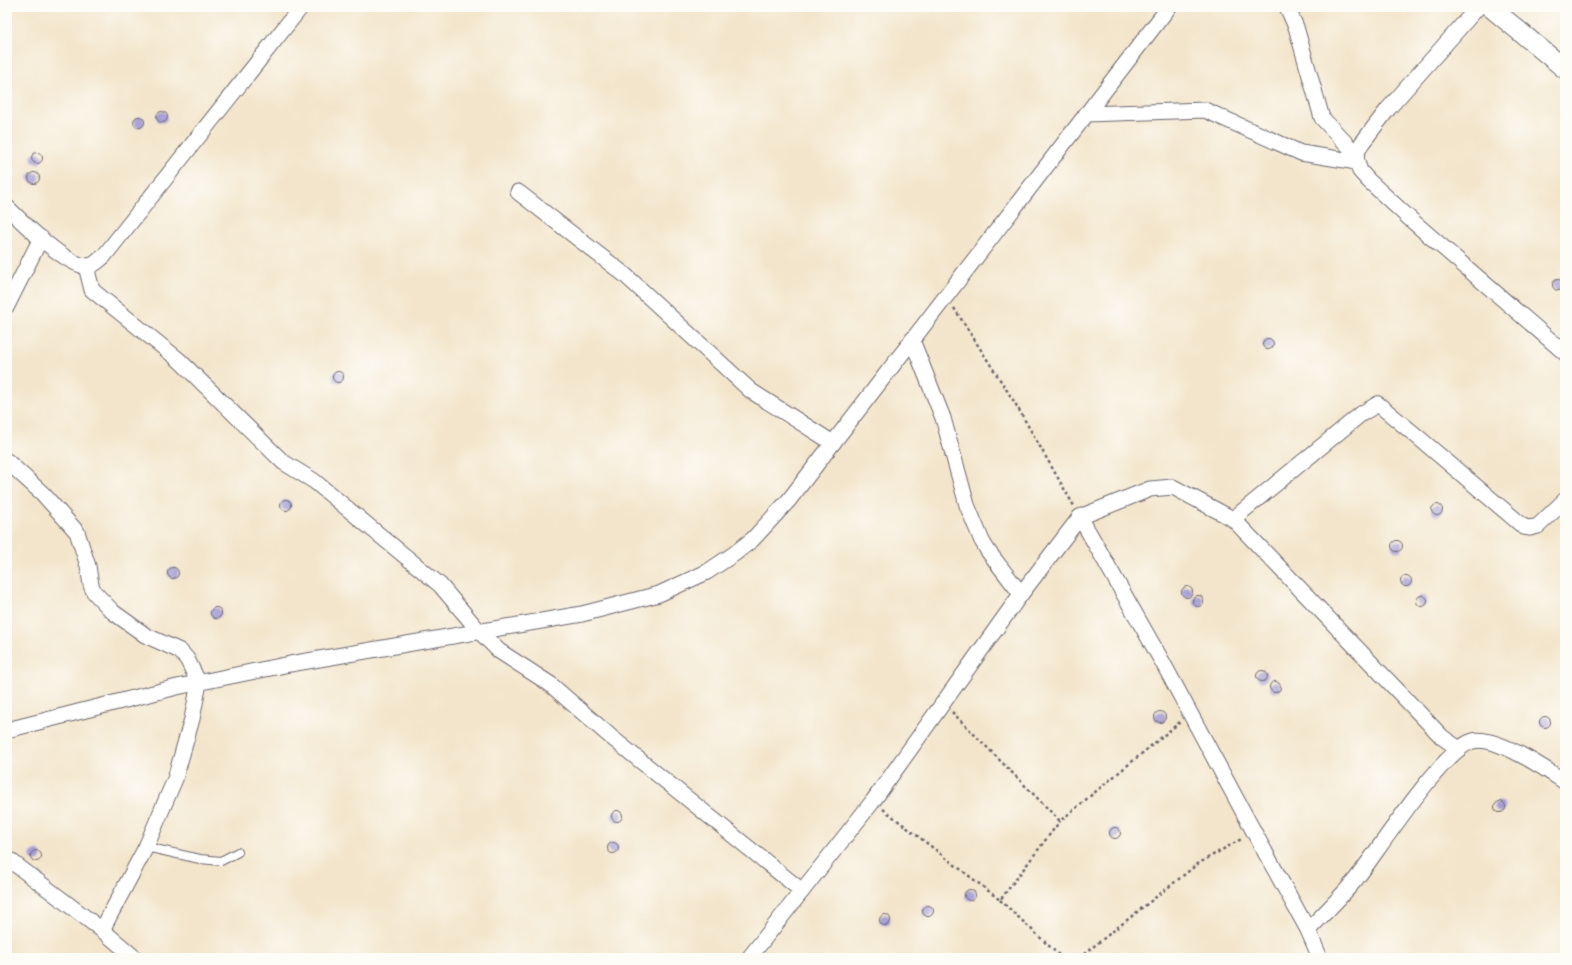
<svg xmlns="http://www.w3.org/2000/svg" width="1572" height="965" font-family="Dekko,sans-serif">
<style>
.building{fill:#a59dd6}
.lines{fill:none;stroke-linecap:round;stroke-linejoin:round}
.service-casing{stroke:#6b666d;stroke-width:10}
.minor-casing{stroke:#6b666d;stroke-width:17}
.tertiary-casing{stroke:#6b666d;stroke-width:21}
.path{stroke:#6b666d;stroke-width:2.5;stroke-dasharray:3 3;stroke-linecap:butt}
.service{stroke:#fff;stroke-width:8}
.minor{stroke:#fff;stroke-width:15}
.tertiary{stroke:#fff;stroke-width:19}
</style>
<rect width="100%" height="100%" fill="#fdfcf7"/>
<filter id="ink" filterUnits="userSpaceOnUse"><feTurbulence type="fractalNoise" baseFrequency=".025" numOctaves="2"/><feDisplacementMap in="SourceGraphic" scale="8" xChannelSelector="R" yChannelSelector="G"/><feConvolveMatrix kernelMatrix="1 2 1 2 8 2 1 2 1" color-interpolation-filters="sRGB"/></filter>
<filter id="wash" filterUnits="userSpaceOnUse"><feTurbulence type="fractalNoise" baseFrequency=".012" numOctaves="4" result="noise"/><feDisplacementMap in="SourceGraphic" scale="16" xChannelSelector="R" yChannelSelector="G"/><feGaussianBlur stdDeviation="0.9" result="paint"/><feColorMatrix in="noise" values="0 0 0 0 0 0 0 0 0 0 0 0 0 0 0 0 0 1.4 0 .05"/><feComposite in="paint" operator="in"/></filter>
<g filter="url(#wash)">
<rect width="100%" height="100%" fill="#f3e5cb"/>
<g id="blocks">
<g class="building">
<circle cx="162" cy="117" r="5.5"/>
<circle cx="139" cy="122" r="5.5"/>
<circle cx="37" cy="158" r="5.5"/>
<circle cx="34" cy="178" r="5.5"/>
<circle cx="1558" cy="285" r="5.5"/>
<circle cx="1268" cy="344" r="5.5"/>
<circle cx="338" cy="377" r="5.5"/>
<circle cx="286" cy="505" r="5.5"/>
<circle cx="1437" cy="510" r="5.5"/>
<circle cx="1397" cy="546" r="5.5"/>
<circle cx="173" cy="573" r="5.5"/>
<circle cx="1406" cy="581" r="5.5"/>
<circle cx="1187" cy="592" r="5.5"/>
<circle cx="1422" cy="601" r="5.5"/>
<circle cx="1198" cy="601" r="5.5"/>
<circle cx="216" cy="613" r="5.5"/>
<circle cx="1262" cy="676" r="5.5"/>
<circle cx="1275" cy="687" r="5.5"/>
<circle cx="1160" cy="717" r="5.5"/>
<circle cx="1545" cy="722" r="5.5"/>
<circle cx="1500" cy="807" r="5.5"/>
<circle cx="617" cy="816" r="5.5"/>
<circle cx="1115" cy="833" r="5.5"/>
<circle cx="613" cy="848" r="5.5"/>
<circle cx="36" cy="856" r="5.5"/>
<circle cx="970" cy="895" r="5.5"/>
<circle cx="928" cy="911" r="5.5"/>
<circle cx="885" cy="920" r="5.5"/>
</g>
</g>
</g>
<g filter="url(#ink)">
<use href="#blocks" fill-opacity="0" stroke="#6b666d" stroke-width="1"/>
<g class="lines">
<defs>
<path id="service" d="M146,847L200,859L221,861L238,852"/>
<g id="minor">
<path d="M1287,7L1296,27L1322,118L1356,154"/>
<path d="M1478,7L1388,109L1362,143L1356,154L1357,162L1360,171L1368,180L1409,218L1565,353"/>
<path d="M1086,114L1205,110L1301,153L1357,162"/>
<path d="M518,192L625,275L751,391L833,443"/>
<path d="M7,207C22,222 66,265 86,266C93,267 99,260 104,256L301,7"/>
<path d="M86,266L92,290L179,360L283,462L314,481L440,585L479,631L499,651L550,684L611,737L802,891"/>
<path d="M7,306L41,238"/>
<path d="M7,461L43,494L77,532L88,566L91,585L94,592L113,612L145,635L180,651L187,659L199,683L192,719L175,779L146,847L102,930"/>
<path d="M1080,517L1163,663L1254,832L1308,930L1320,958"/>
<path d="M1233,519L1361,414L1378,404L1419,438L1524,527L1530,528L1538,526L1565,500"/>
<path d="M1021,594L1080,517L1150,489L1173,487L1233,519L1442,737L1459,749"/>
<path d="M7,730L177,687L290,664L582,614L659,594L707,572L734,554L753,539L789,500L1169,7"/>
<path d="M7,858L102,930L135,958"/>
<path d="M1308,930C1325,913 1341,897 1356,879C1378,851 1443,749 1473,741C1495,735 1546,769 1565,782"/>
<path d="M749,958L873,801L1021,594L988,551L982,541L967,505L943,418L912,340"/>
</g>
<path id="tertiary" d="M1490,7L1565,69"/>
</defs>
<use href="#service" class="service-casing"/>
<use href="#minor" class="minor-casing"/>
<use href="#tertiary" class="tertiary-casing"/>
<g class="path">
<path d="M954,308L1015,403L1074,506"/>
<path d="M952,712L1060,821L1180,722"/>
<path d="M883,809L1000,900L1060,821"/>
<path d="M1000,900L1062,958"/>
<path d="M1079,958L1199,863L1243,838"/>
</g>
<use href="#service" class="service"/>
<use href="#minor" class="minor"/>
<use href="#tertiary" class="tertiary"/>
</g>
</g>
<rect width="1572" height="965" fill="none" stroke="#fdfcf7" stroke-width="24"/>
</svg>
